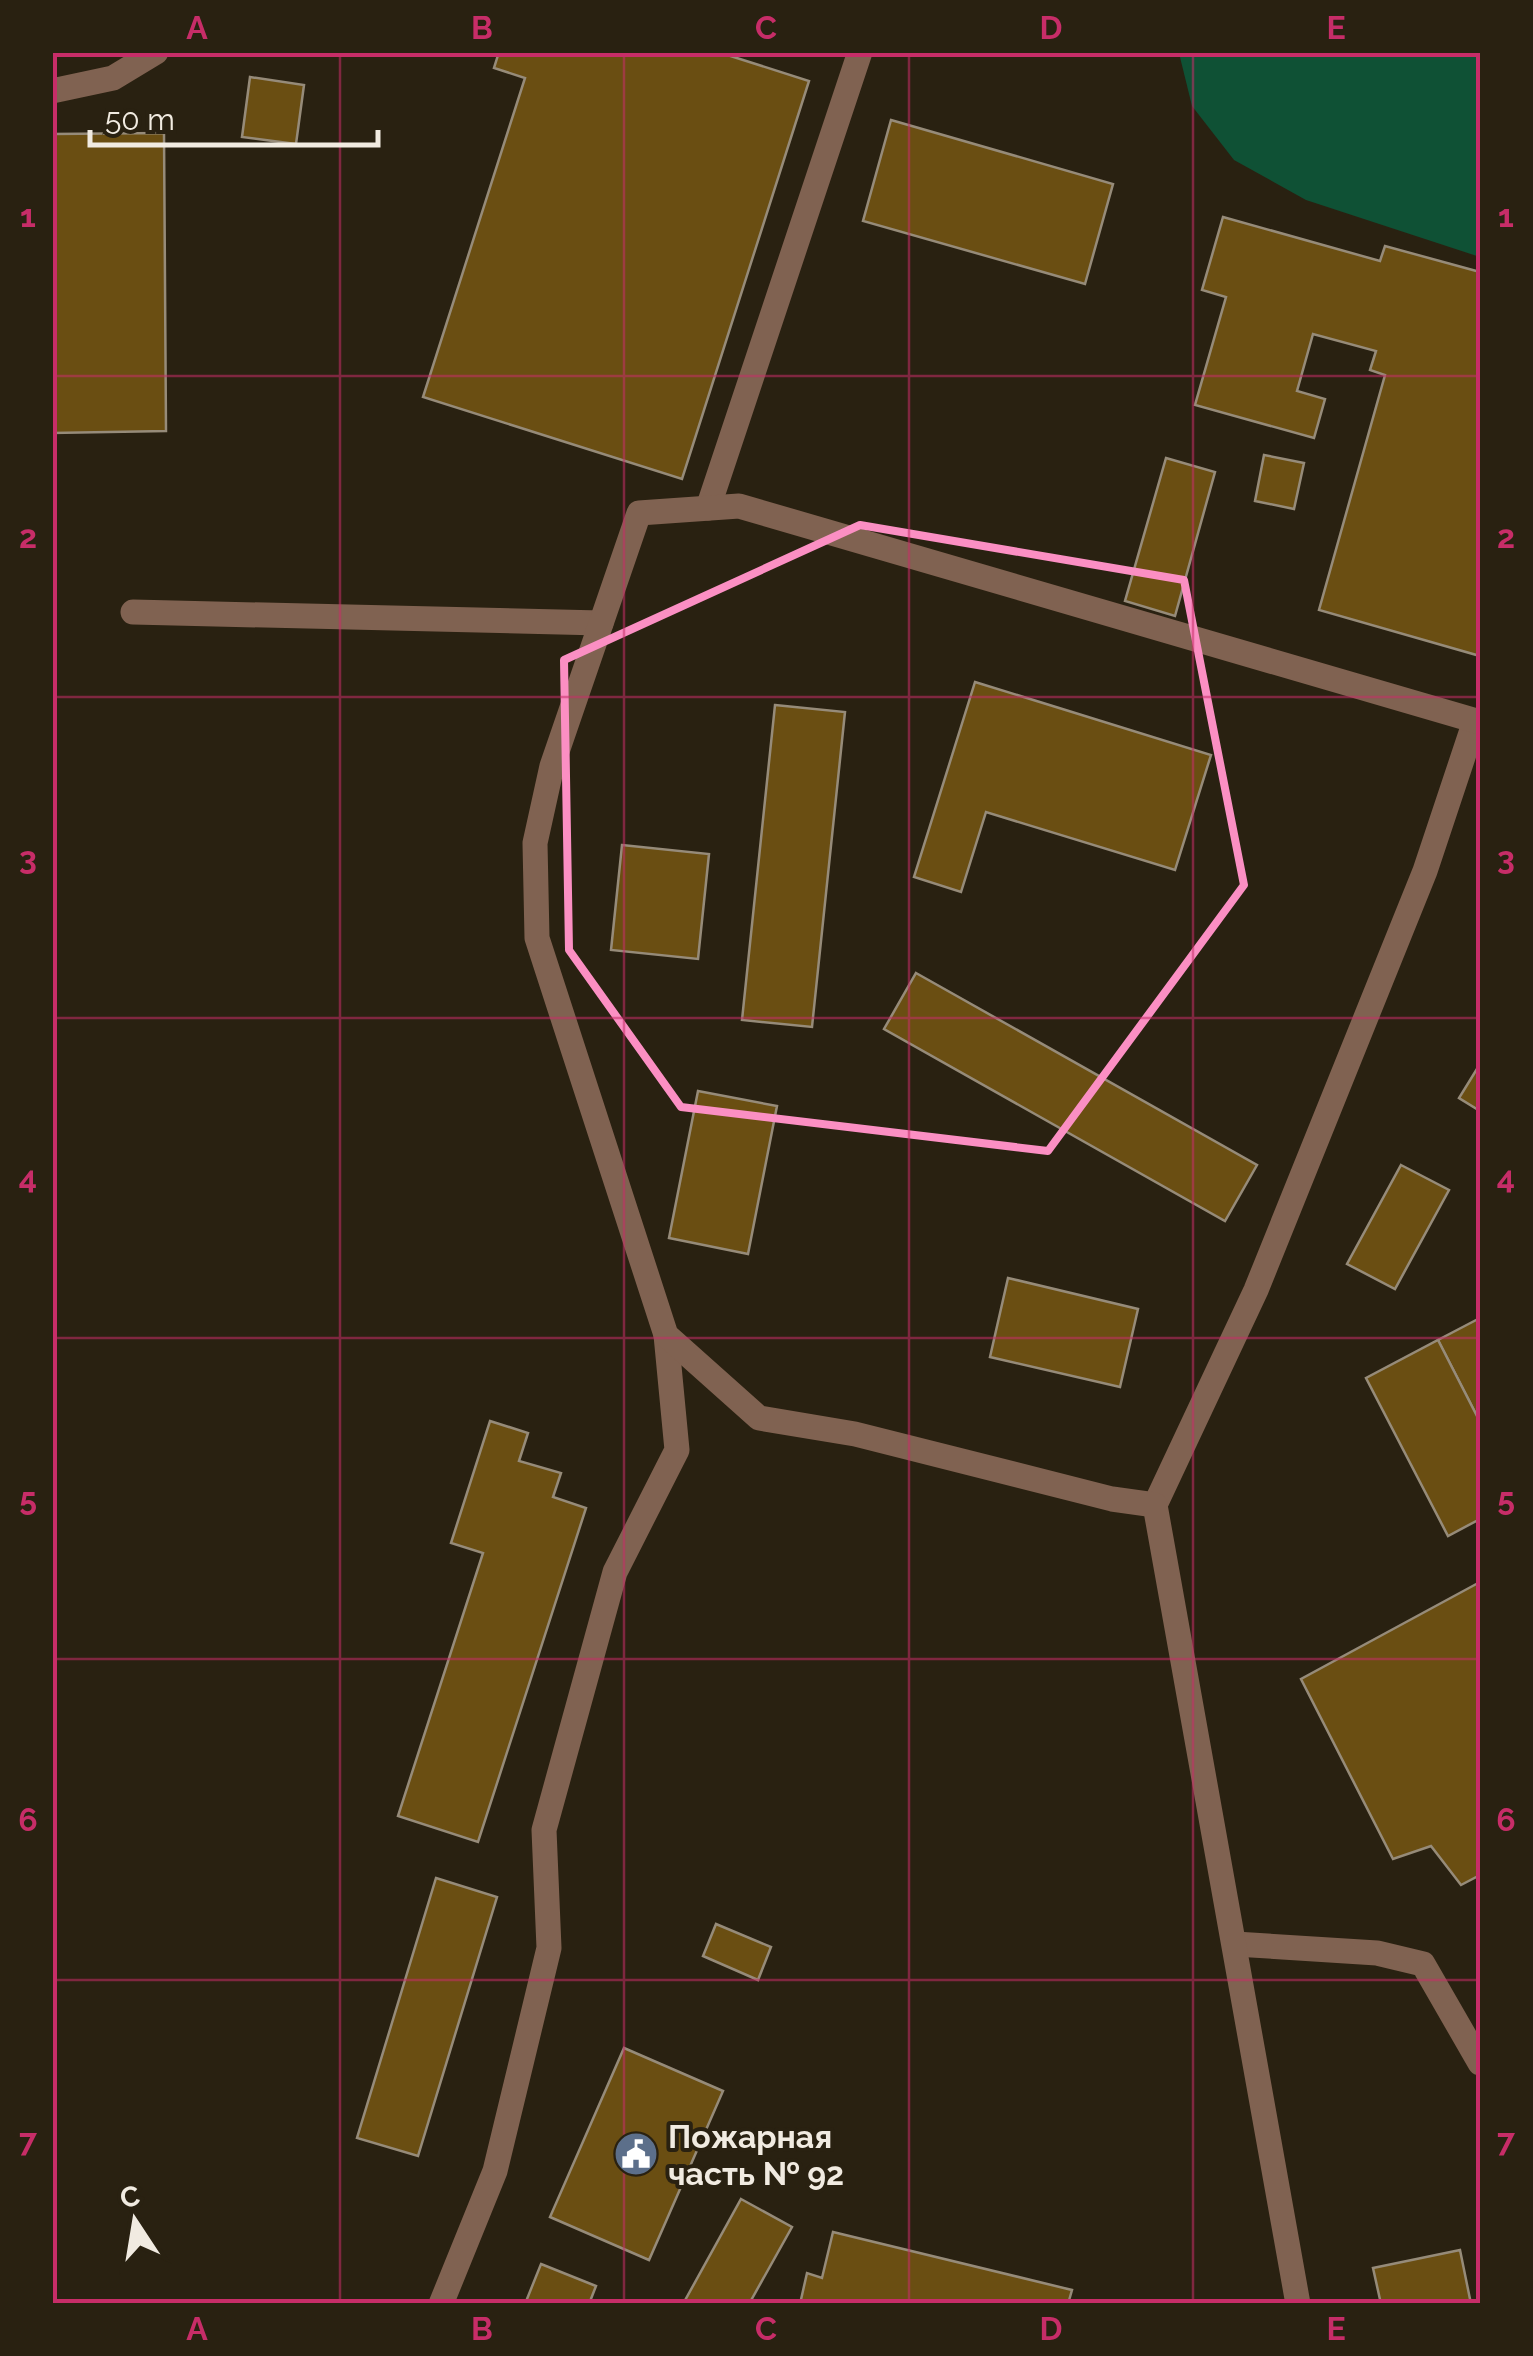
<svg xmlns="http://www.w3.org/2000/svg" width="1533" height="2356" font-family="Raleway,sans-serif">
<style>
.green{fill:#0f5135}
.building{fill:#6a4e12;stroke:#968b79;stroke-width:2.5}
.lines{fill:none;stroke-linecap:round;stroke-linejoin:round}
.minor{stroke:#806251;stroke-width:25}
.marked{fill:none;stroke:#fb8fc3;stroke-width:8;stroke-linejoin:round}
.grid{fill:none;stroke:#c72d68;stroke-width:2.5;stroke-opacity:0.55}
.labels{text-anchor:middle;dominant-baseline:central;stroke-width:8;stroke-linejoin:round;paint-order:stroke}
.poi-label{font-size:32px;font-weight:bold;fill:#f1ebe1;stroke:#292111;text-anchor:start}
.neatline{fill:none;stroke:#c72d68;stroke-width:4}
.grid-label{font-size:32px;text-anchor:middle;font-weight:bold;fill:#c72d68}
</style>
<rect width="100%" height="100%" fill="#292111"/>
<path class="green" d="M1179,53H1480V257L1306,200L1234,160L1192,106Z"/>
<g class="building">
<path d="M499,52H718L809,81L682,479L423,397L525,78L494,68Z"/>
<path d="M250,77L304,85L296,144L242,137Z"/>
<path d="M891,120L1113,184L1085,284L863,221Z"/>
<path d="M164,133L166,431L52,433V134Z"/>
<path d="M1223,217L1380,261L1385,246L1480,272V656L1319,610L1385,375L1370,370L1376,351L1313,334L1297,391L1325,399L1314,438L1195,405L1226,297L1202,290Z"/>
<path d="M1264,455L1304,463L1294,509L1255,501Z"/>
<path d="M1166,458L1215,472L1175,616L1125,601Z"/>
<path d="M975,682L1211,755L1175,870L986,812L961,892L914,877Z"/>
<path d="M775,705L845,712L812,1027L742,1020Z"/>
<path d="M622,845L709,854L698,959L611,950Z"/>
<path d="M916,973L1257,1165L1225,1221L884,1029Z"/>
<path d="M1480,1064V1111L1459,1098Z"/>
<path d="M698,1091L777,1106L748,1254L669,1238Z"/>
<path d="M1401,1165L1449,1190L1395,1289L1347,1264Z"/>
<path d="M1008,1278L1138,1309L1120,1387L990,1357Z"/>
<path d="M1480,1318V1422L1438,1340Z"/>
<path d="M1438,1340L1480,1422V1519L1448,1536L1366,1378Z"/>
<path d="M490,1421L528,1433L519,1461L561,1473L553,1497L586,1508L478,1842L398,1816L483,1553L451,1543Z"/>
<path d="M1480,1582V1875L1461,1885L1431,1846L1393,1859L1301,1679Z"/>
<path d="M436,1878L497,1897L418,2156L357,2138Z"/>
<path d="M716,1924L771,1947L758,1980L703,1956Z"/>
<path d="M624,2048L723,2091L649,2260L550,2217Z"/>
<path d="M741,2199L792,2227L749,2304H683Z"/>
<path d="M833,2232L1072,2290L1068,2304H800L807,2273L822,2278Z"/>
<path d="M1460,2250L1471,2304H1381L1373,2268Z"/>
<path d="M541,2264L596,2286L589,2304H525Z"/>
</g>
<g class="lines">
<g class="minor">
<path d="M52,91L113,78L156,52"/>
<path d="M708,508L860,52"/>
<path d="M133,612L601,623"/>
<path d="M1155,1505L1256,1290L1425,871L1475,721"/>
<path d="M1235,1944L1377,1953L1423,1964L1480,2063"/>
<path d="M441,2304L495,2171L549,1948L544,1830L615,1572L677,1450L666,1335"/>
<path d="M1298,2304L1155,1505L1112,1499L855,1434L759,1418L666,1335L537,938L535,843L552,766L639,513L739,506L1480,722"/>
</g>
</g>
<path class="marked" d="M860,525L1184,580L1244,885L1048,1151L681,1107L569,950L564,660Z"/>
<path class="grid" d="M340,52V2304M624,52V2304M909,52V2304M1193,52V2304M52,376H1480M52,697H1480M52,1018H1480M52,1338H1480M52,1659H1480M52,1980H1480"/>
<defs>
<symbol id="civic-disc" viewBox="-11 -11 22 22"><circle r="9.5" fill="#5c6f8a" stroke="#292111"/><path d="M-.6-6.5H3V-4.5H.6V-3L4-1V1h2V6H-6V1h2V-1L-.6-3ZM-1.2 2.5V6h2.4V2.5Z" fill="#fff"/></symbol>
</defs>
<g fill-rule="evenodd">
<use href="#civic-disc" x="611" y="2129" width="50" height="50"/>
</g>
<g class="labels">
<g class="poi-label">
<text x="668" y="2136">Пожарная<tspan x="668" dy="37">часть № 92</tspan></text>
</g>
</g>
<rect width="1533" height="2356" fill="none" stroke="#292111" stroke-width="110"/>
<g transform="translate(135 2221) rotate(348)" stroke="#292111" stroke-width="8" paint-order="stroke">
<path d="M0-8L18 38L0 25L-18 38Z" fill="#f1ebe1"/>
<text y="-15" font-size="28" font-weight="bold" text-anchor="middle" fill="#f1ebe1">С</text>
</g>
<path d="M90 130v15h288v-15" fill="none" stroke="#f1ebe1" stroke-width="5"/>
<text x="105" y="130" font-size="30" fill="#f1ebe1" stroke="#292111" stroke-width="8" paint-order="stroke">50 m</text>
<rect x="55" y="55" width="1423" height="2246" class="neatline"/>
<g class="grid-label">
<text x="197" y="39">A</text>
<text x="482" y="39">B</text>
<text x="766" y="39">C</text>
<text x="1051" y="39">D</text>
<text x="1336" y="39">E</text>
<text x="28" y="227">1</text>
<text x="1506" y="227">1</text>
<text x="28" y="548">2</text>
<text x="1506" y="548">2</text>
<text x="28" y="869">3</text>
<text x="1506" y="869">3</text>
<text x="28" y="1189">4</text>
<text x="1506" y="1189">4</text>
<text x="28" y="1510">5</text>
<text x="1506" y="1510">5</text>
<text x="28" y="1831">6</text>
<text x="1506" y="1831">6</text>
<text x="28" y="2152">7</text>
<text x="1506" y="2152">7</text>
<text x="197" y="2340">A</text>
<text x="482" y="2340">B</text>
<text x="766" y="2340">C</text>
<text x="1051" y="2340">D</text>
<text x="1336" y="2340">E</text>
</g>
</svg>
